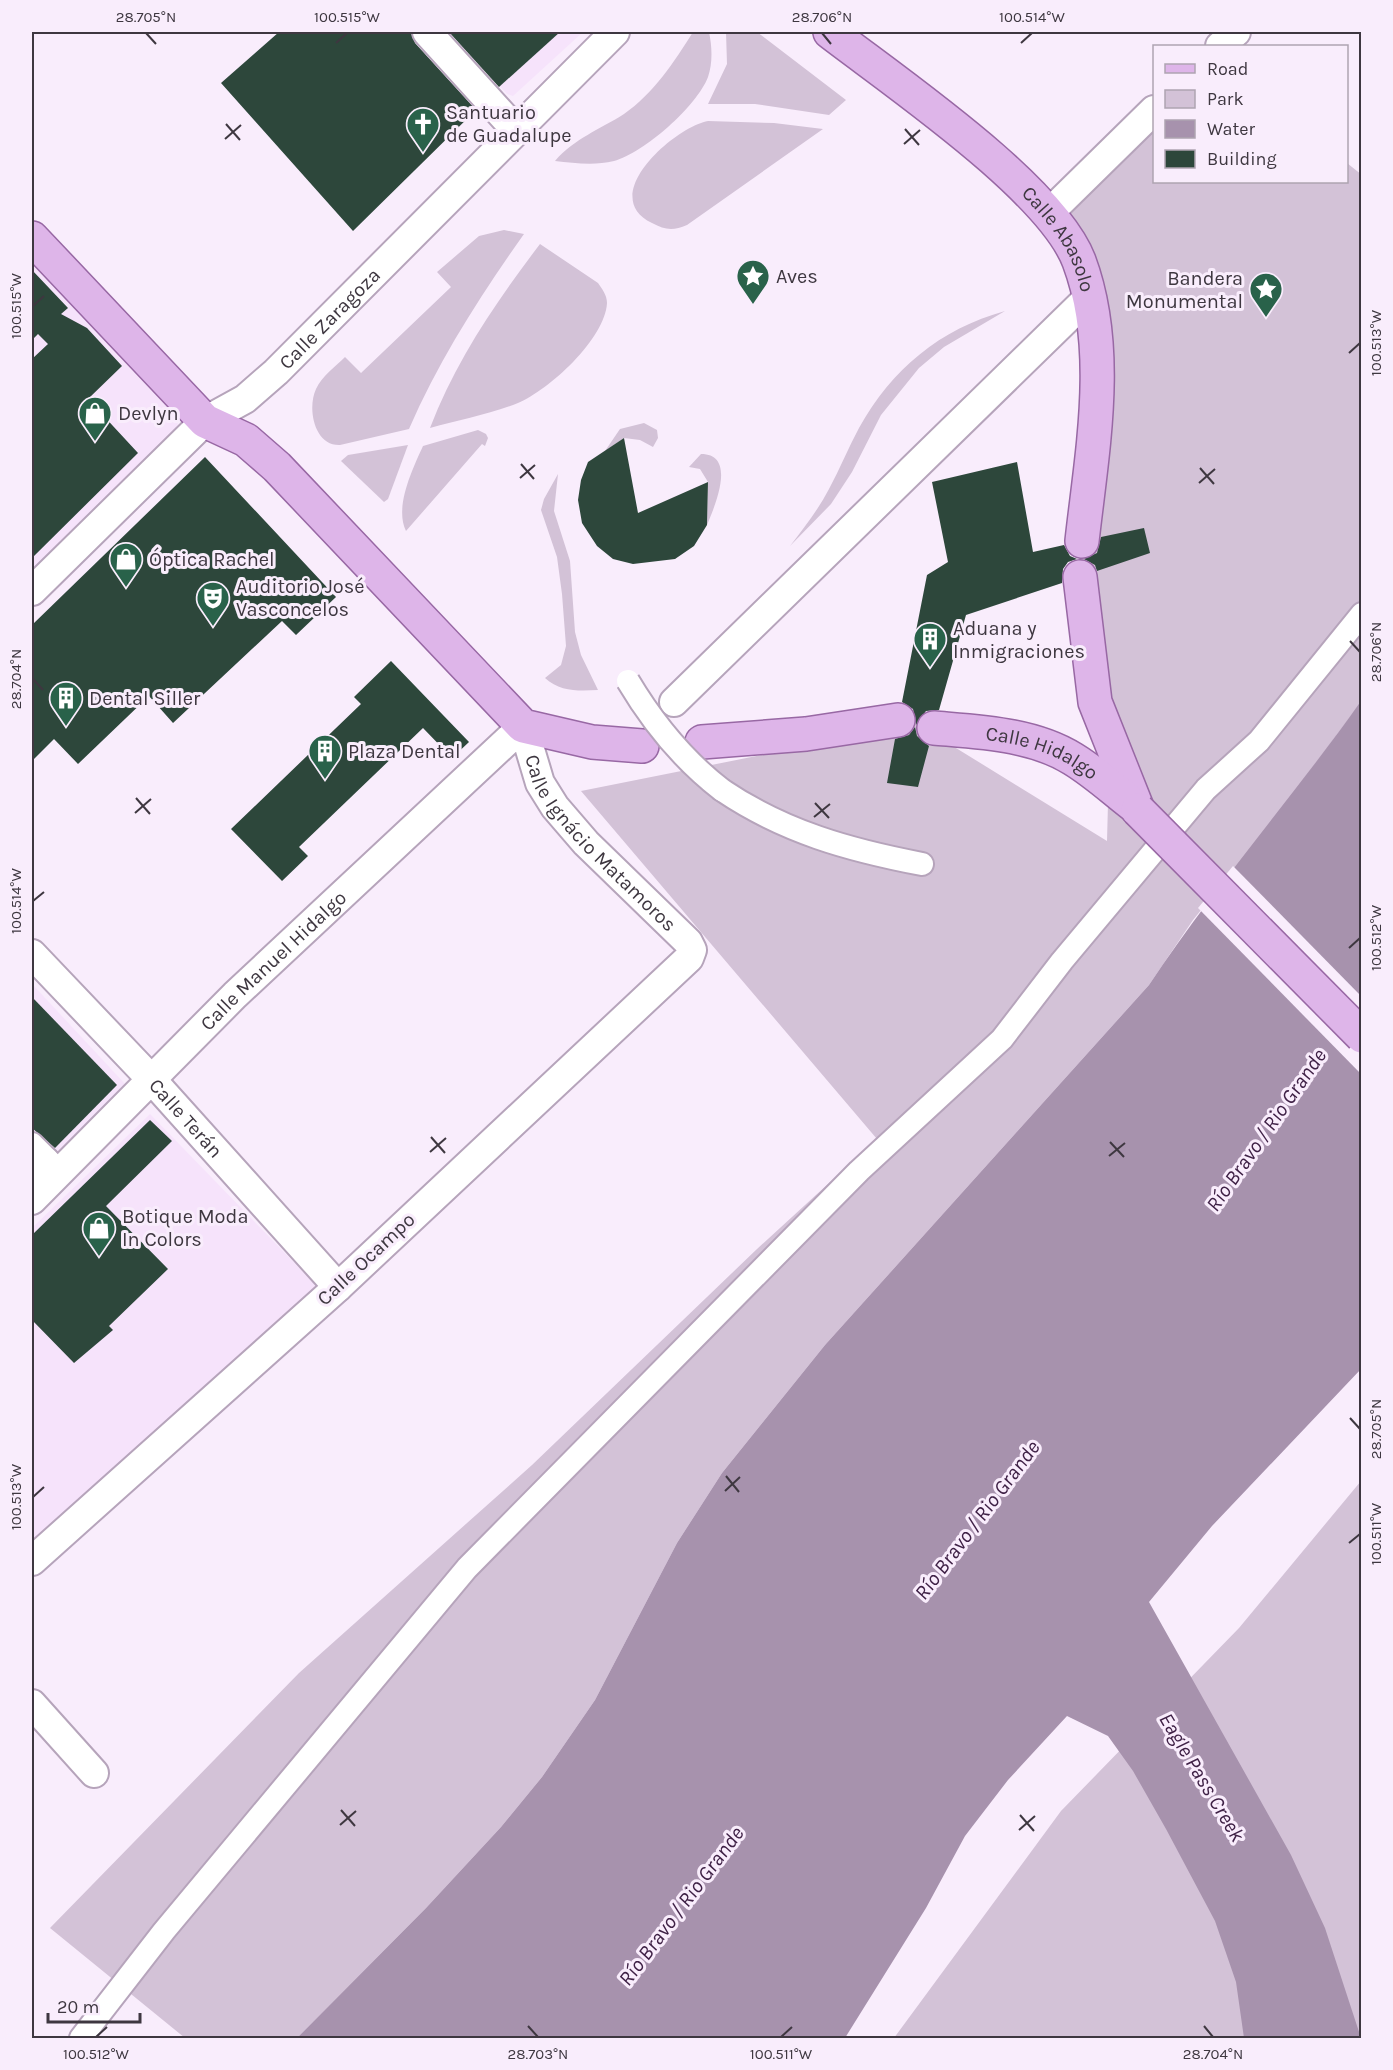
<svg xmlns="http://www.w3.org/2000/svg" width="1393" height="2070" font-family="Karla,sans-serif">
<style>
.built{fill:#f6e3fb}
.green{fill:#d3c2d7}
.water{fill:#a792ad}
.pier{fill:#f9edfc}
.building{fill:#2d473b}
.lines{fill:none;stroke-linecap:round;stroke-linejoin:round}
.pedestrian-casing{stroke:#b6a4bb;stroke-width:26}
.minor-casing{stroke:#b6a4bb;stroke-width:32}
.primary-casing{stroke:#9868a4;stroke-width:36}
.pedestrian{stroke:#fff;stroke-width:22}
.minor{stroke:#fff;stroke-width:28}
.primary{stroke:#deb5e9;stroke-width:33}
.pedestrian-bridge-casing{stroke:#b6a4bb;stroke-width:26;stroke-linecap:butt}
.primary-bridge-casing{stroke:#9868a4;stroke-width:36;stroke-linecap:butt}
.pedestrian-bridge{stroke:#fff;stroke-width:22}
.primary-bridge{stroke:#deb5e9;stroke-width:33}
.ticks{fill:none;stroke:#3e3740;stroke-width:2}
.labels{text-anchor:middle;dominant-baseline:central;stroke-width:6;stroke-linejoin:round;paint-order:stroke}
.poi-label{font-size:20px;fill:#3e3740;stroke:#f9edfc;text-anchor:start}
.street-label{font-size:20px;fill:#3e3740;stroke:#f9edfc}
.water-label{font-size:21px;font-style:italic;fill:#3f2146;stroke:#f9edfc}
.neatline{fill:none;stroke:#3e3740;stroke-width:2}
.ticks-label{font-size:15px;text-anchor:middle;fill:#3e3740}
</style>
<rect width="100%" height="100%" fill="#f9edfc"/>
<g class="built">
<path d="M450,32H583L513,96L507,94Z"/>
<path d="M32,260L173,411L178,424L171,436L32,576Z"/>
<path d="M32,984L125,1084L32,1179Z"/>
<path d="M150,1114L313,1282L319,1293L32,1548V1228Z"/>
</g>
<g class="green">
<path d="M693,32H709C712,46 713,63 708,77C697,106 644,153 614,161C594,166 574,163 555,161C575,138 599,130 624,114C653,94 675,61 693,32Z"/>
<path d="M726,32H757L846,100L829,115L755,104H708L727,64Z"/>
<path d="M1154,111V182H1346L1347,163L1362,175V701L1268,827L1193,920L1149,985L825,1345L722,1473L677,1543L595,1700L542,1777L501,1827L426,1908L297,2038H185L50,1928L299,1673L532,1465L757,1249L877,1139L581,791L917,724L1107,841L1109,765L1079,564L1095,307L1046,217Z"/>
<path d="M708,121L774,123L823,129L687,225C673,231 665,230 652,223C596,196 675,127 708,121Z"/>
<path d="M504,230L524,234C480,296 439,360 409,429L340,445C314,446 307,408 316,389C322,376 336,366 345,357L361,373L451,287L437,272L479,236Z"/>
<path d="M540,244L598,283C602,289 607,295 607,303C605,339 549,390 518,403C490,414 459,420 430,428C456,360 496,302 540,244Z"/>
<path d="M1005,311L944,347L919,368L881,415L852,472L831,504L790,546C804,528 818,510 829,489C840,469 848,448 859,428C892,369 940,329 1005,311Z"/>
<path d="M644,423L657,430L658,438L653,447L640,440L624,438L605,451L620,429Z"/>
<path d="M478,430L486,434L488,438L485,446L482,444L406,531C394,507 413,468 423,446Z"/>
<path d="M408,445L388,499L384,502L341,461L348,455Z"/>
<path d="M701,454C738,454 714,508 707,525L708,482L700,469L689,467Z"/>
<path d="M558,474L554,511L570,561L575,632L581,655L598,690C579,691 560,692 545,678L561,665L566,646L562,594L557,557L541,510L544,499Z"/>
<path d="M1361,1481V2038H894L1061,1811L1239,1628Z"/>
</g>
<path class="water" d="M1361,701V1369L1212,1526L1149,1602L1291,1855L1325,1928L1361,2038H1244L1236,1982L1215,1921L1166,1829L1133,1771L1108,1736L1067,1716L1008,1780L965,1836L926,1908L845,2038H297L426,1908L501,1827L542,1777L595,1700L677,1543L722,1473L825,1345L1149,985C1214,887 1293,797 1361,701Z"/>
<path class="pier" d="M1233,866L1361,996V1074L1198,908Z"/>
<g class="building">
<path d="M279,32H411L415,43L476,110L353,231L221,83Z"/>
<path d="M449,32H560L499,87Z"/>
<path d="M32,270L68,308L61,314L87,328L122,366L88,399L138,453L32,558V359L48,344L38,334L32,340Z"/>
<path d="M624,438L638,513L708,482L707,525L694,546L675,559L633,564L613,559L597,546L582,523L578,500L581,480L588,462Z"/>
<path d="M205,457L336,597L296,635L282,621L173,723L149,696L78,764L54,739L32,761V625Z"/>
<path d="M1017,462L1033,552L1064,545L1070,556L1077,559L1068,562L1063,569L1062,583L966,615L939,710L926,711L916,725L913,709L902,702L927,575L948,562L932,482Z"/>
<path d="M1144,528L1150,553L1097,571L1095,565L1084,559L1097,553L1101,537Z"/>
<path d="M391,661L469,742L452,758L423,728L299,847L308,856L282,881L231,829L361,704L354,697Z"/>
<path d="M915,727L917,736L929,746L918,787L887,783L895,739L909,735Z"/>
<path d="M32,997L117,1085L55,1148L32,1128Z"/>
<path d="M150,1120L172,1141L106,1206L168,1269L109,1326L113,1330L74,1363L32,1320V1235Z"/>
</g>
<g class="lines">
<defs>
<g id="pedestrian">
<path d="M722,790C784,832 849,850 922,864"/>
<path d="M32,1144L60,1172"/>
<path d="M32,1175L47,1159"/>
<path d="M81,2038L164,1931L467,1568L859,1171L1002,1039L1062,961L1206,789L1259,741L1362,614"/>
</g>
<g id="minor">
<path d="M427,32L515,129"/>
<path d="M1220,46L1236,32"/>
<path d="M1048,214L1154,110"/>
<path id="s1" d="M32,591L205,421L245,399L276,372L615,32"/>
<path d="M674,702L1089,297"/>
<path id="s2" d="M32,954L152,1080L338,1287"/>
<path id="s3" d="M32,1200L235,995L523,726L540,783L555,807L586,843L688,942L692,950L689,958L338,1287L32,1561"/>
<path d="M32,1704L94,1773"/>
</g>
<g id="primary">
<path id="s4" d="M830,32C895,82 1051,188 1079,261C1112,349 1092,451 1082,541"/>
<path d="M32,238L205,421L246,440L277,467L523,726L592,742L642,746"/>
<path d="M1080,577L1095,702L1138,810"/>
<path id="s5" d="M934,728C980,732 1033,734 1073,759C1096,773 1115,791 1136,807"/>
<path d="M702,742L806,734L898,720"/>
</g>
</defs>
<use href="#pedestrian" class="pedestrian-casing"/>
<use href="#minor" class="minor-casing"/>
<use href="#primary" class="primary-casing"/>
<use href="#pedestrian" class="pedestrian"/>
<use href="#minor" class="minor"/>
<use href="#primary" class="primary"/>
<defs>
<path id="pedestrian-bridge" d="M628,681C653,723 683,760 722,790"/>
<path id="primary-bridge" d="M1138,810L1362,1036"/>
</defs>
<use href="#pedestrian-bridge" class="pedestrian-bridge-casing"/>
<use href="#primary-bridge" class="primary-bridge-casing"/>
<use href="#pedestrian-bridge" class="pedestrian-bridge"/>
<use href="#primary-bridge" class="primary-bridge"/>
</g>
<path class="ticks" d="M146,33L156,44M822,33L831,44M336,43L347,33M1021,43L1032,33M226,124L240,140M905,129L919,145M225,139L241,125M904,144L920,130M33,306L44,296M1349,353L1360,343M521,464L534,479M1200,468L1214,484M520,478L535,465M1199,483L1215,469M1350,641L1360,652M33,679L43,690M136,798L150,814M815,803L829,818M135,813L151,799M814,817L830,804M33,901L44,892M1349,948L1360,938M431,1137L445,1153M1110,1142L1124,1157M430,1152L446,1138M1109,1156L1125,1143M1350,1418L1360,1429M726,1476L739,1492M725,1491L740,1477M33,1497L44,1487M1349,1543L1360,1534M341,1810L355,1826M1020,1815L1034,1831M340,1825L356,1811M1019,1830L1035,1816M528,2026L538,2037M1204,2026L1213,2037M96,2037L107,2027M781,2037L792,2027"/>
<defs>
<symbol id="church-pin" viewBox="-11 -11 22 30"><path d="M0 17L-7.5 6A9.5 9.5 0 1 1 7.5 6Z" fill="#29624a" stroke="#f9edfc"/><path d="M-1.2-6h2.4v3.5h3.3v2.4h-3.3V6h-2.4V-.1h-3.3v-2.4h3.3Z" fill="#fff"/></symbol>
<symbol id="sight-pin" viewBox="-11 -11 22 30"><path d="M0 17L-7.5 6A9.5 9.5 0 1 1 7.5 6Z" fill="#29624a" stroke="#f9edfc"/><path d="M0-6L1.8-2.2L6-1.7L2.9 1.2L3.7 5.4L0 3.3L-3.7 5.4L-2.9 1.2L-6-1.7L-1.8-2.2Z" fill="#fff"/></symbol>
<symbol id="shop-pin" viewBox="-11 -11 22 30"><path d="M0 17L-7.5 6A9.5 9.5 0 1 1 7.5 6Z" fill="#29624a" stroke="#f9edfc"/><path d="M-5-2.5h2.3a2.7 3.5 0 0 1 5.4 0H5L5.5 6h-11ZM-1.5-2.5h3a1.5 2.3 0 0 0-3 0Z" fill="#fff"/></symbol>
<symbol id="theatre-pin" viewBox="-11 -11 22 30"><path d="M0 17L-7.5 6A9.5 9.5 0 1 1 7.5 6Z" fill="#29624a" stroke="#f9edfc"/><path d="M-5-5.5Q0-4 5-5.5V0Q5 5 0 6Q-5 5-5 0ZM-3.3-2.5H-1v1.5H-3.3ZM1-2.5H3.3v1.5H1ZM-2.8 1Q0 5.5 2.8 1Z" fill="#fff"/></symbol>
<symbol id="building-pin" viewBox="-11 -11 22 30"><path d="M0 17L-7.5 6A9.5 9.5 0 1 1 7.5 6Z" fill="#29624a" stroke="#f9edfc"/><path d="M-4-6H4V6H1V3H-1V6H-4ZM-2.5-4.3h1.7v1.8h-1.7ZM.8-4.3h1.7v1.8H.8ZM-2.5-1h1.7V.8h-1.7ZM.8-1h1.7V.8H.8Z" fill="#fff"/></symbol>
</defs>
<g fill-rule="evenodd">
<use href="#church-pin" x="404" y="105" width="38" height="52"/>
<use href="#sight-pin" x="734" y="257" width="38" height="52"/>
<use href="#sight-pin" x="1247" y="270" width="38" height="52"/>
<use href="#shop-pin" x="76" y="394" width="38" height="52"/>
<use href="#shop-pin" x="107" y="540" width="38" height="52"/>
<use href="#theatre-pin" x="194" y="579" width="38" height="52"/>
<use href="#building-pin" x="911" y="620" width="38" height="52"/>
<use href="#building-pin" x="47" y="679" width="38" height="52"/>
<use href="#building-pin" x="306" y="732" width="38" height="52"/>
<use href="#shop-pin" x="80" y="1209" width="38" height="52"/>
</g>
<g class="labels">
<g class="poi-label">
<text x="446" y="112">Santuario<tspan x="446" dy="23">de Guadalupe</tspan></text>
<text x="776" y="276">Aves</text>
<text x="1243" y="278" text-anchor="end">Bandera<tspan x="1243" dy="23">Monumental</tspan></text>
<text x="118" y="413">Devlyn</text>
<text x="149" y="559">Óptica Rachel</text>
<text x="236" y="586">Auditorio José<tspan x="236" dy="23">Vasconcelos</tspan></text>
<text x="953" y="628">Aduana y<tspan x="953" dy="23">Inmigraciones</tspan></text>
<text x="89" y="698">Dental Siller</text>
<text x="348" y="751">Plaza Dental</text>
<text x="122" y="1216">Botique Moda<tspan x="122" dy="23">In Colors</tspan></text>
</g>
<g class="street-label">
<text stroke="none"><textPath href="#s4" startOffset="312">Calle Abasolo</textPath></text>
<text stroke="none"><textPath href="#s1" startOffset="405">Calle Zaragoza</textPath></text>
<text stroke="none"><textPath href="#s5" startOffset="112">Calle Hidalgo</textPath></text>
<text stroke="none"><textPath href="#s3" startOffset="826">Calle Ignácio Matamoros</textPath></text>
<text stroke="none"><textPath href="#s3" startOffset="340">Calle Manuel Hidalgo</textPath></text>
<text stroke="none"><textPath href="#s2" startOffset="225">Calle Terán</textPath></text>
<text transform="translate(366 1259) rotate(-43)">Calle Ocampo</text>
</g>
<g class="water-label">
<text transform="translate(1266 1130) rotate(-55)">Río Bravo / Rio Grande</text>
<text transform="translate(977 1520) rotate(-53)">Río Bravo / Rio Grande</text>
<text transform="translate(1202 1777) rotate(59)">Eagle Pass Creek</text>
<text transform="translate(681 1906) rotate(-53)">Río Bravo / Rio Grande</text>
</g>
</g>
<rect width="1393" height="2070" fill="none" stroke="#f9edfc" stroke-width="66"/>
<rect x="1153" y="45" width="195" height="138" fill="#f9edfc" stroke="#aea4b1" stroke-width="1.5"/>
<rect x="1165" y="64" width="30" height="9" fill="#deb5e9" stroke="#aea4b1" stroke-width="1.5"/>
<text x="1207" y="75" font-size="18" fill="#3e3740">Road</text>
<rect x="1165" y="90" width="30" height="18" fill="#d3c2d7" stroke="#aea4b1" stroke-width="1.5"/>
<text x="1207" y="105" font-size="18" fill="#3e3740">Park</text>
<rect x="1165" y="120" width="30" height="18" fill="#a792ad" stroke="#aea4b1" stroke-width="1.5"/>
<text x="1207" y="135" font-size="18" fill="#3e3740">Water</text>
<rect x="1165" y="150" width="30" height="18" fill="#2d473b" stroke="#aea4b1" stroke-width="1.5"/>
<text x="1207" y="165" font-size="18" fill="#3e3740">Building</text>
<path d="M48 2013v9h92v-9" fill="none" stroke="#3e3740" stroke-width="3"/>
<text x="57" y="2013" font-size="18" fill="#3e3740" stroke="#f9edfc" stroke-width="4.5" paint-order="stroke">20 m</text>
<rect x="33" y="33" width="1327" height="2004" class="neatline"/>
<g class="ticks-label">
<text x="146" y="22">28.705°N</text>
<text x="347" y="22">100.515°W</text>
<text x="822" y="22">28.706°N</text>
<text x="1032" y="22">100.514°W</text>
<text transform="translate(16 306) rotate(-90)" y="5">100.515°W</text>
<text transform="translate(1376 343) rotate(-90)" y="5">100.513°W</text>
<text transform="translate(1376 652) rotate(-90)" y="5">28.706°N</text>
<text transform="translate(16 679) rotate(-90)" y="5">28.704°N</text>
<text transform="translate(16 901) rotate(-90)" y="5">100.514°W</text>
<text transform="translate(1376 938) rotate(-90)" y="5">100.512°W</text>
<text transform="translate(1376 1429) rotate(-90)" y="5">28.705°N</text>
<text transform="translate(16 1497) rotate(-90)" y="5">100.513°W</text>
<text transform="translate(1376 1534) rotate(-90)" y="5">100.511°W</text>
<text x="96" y="2059">100.512°W</text>
<text x="538" y="2059">28.703°N</text>
<text x="781" y="2059">100.511°W</text>
<text x="1213" y="2059">28.704°N</text>
</g>
</svg>
